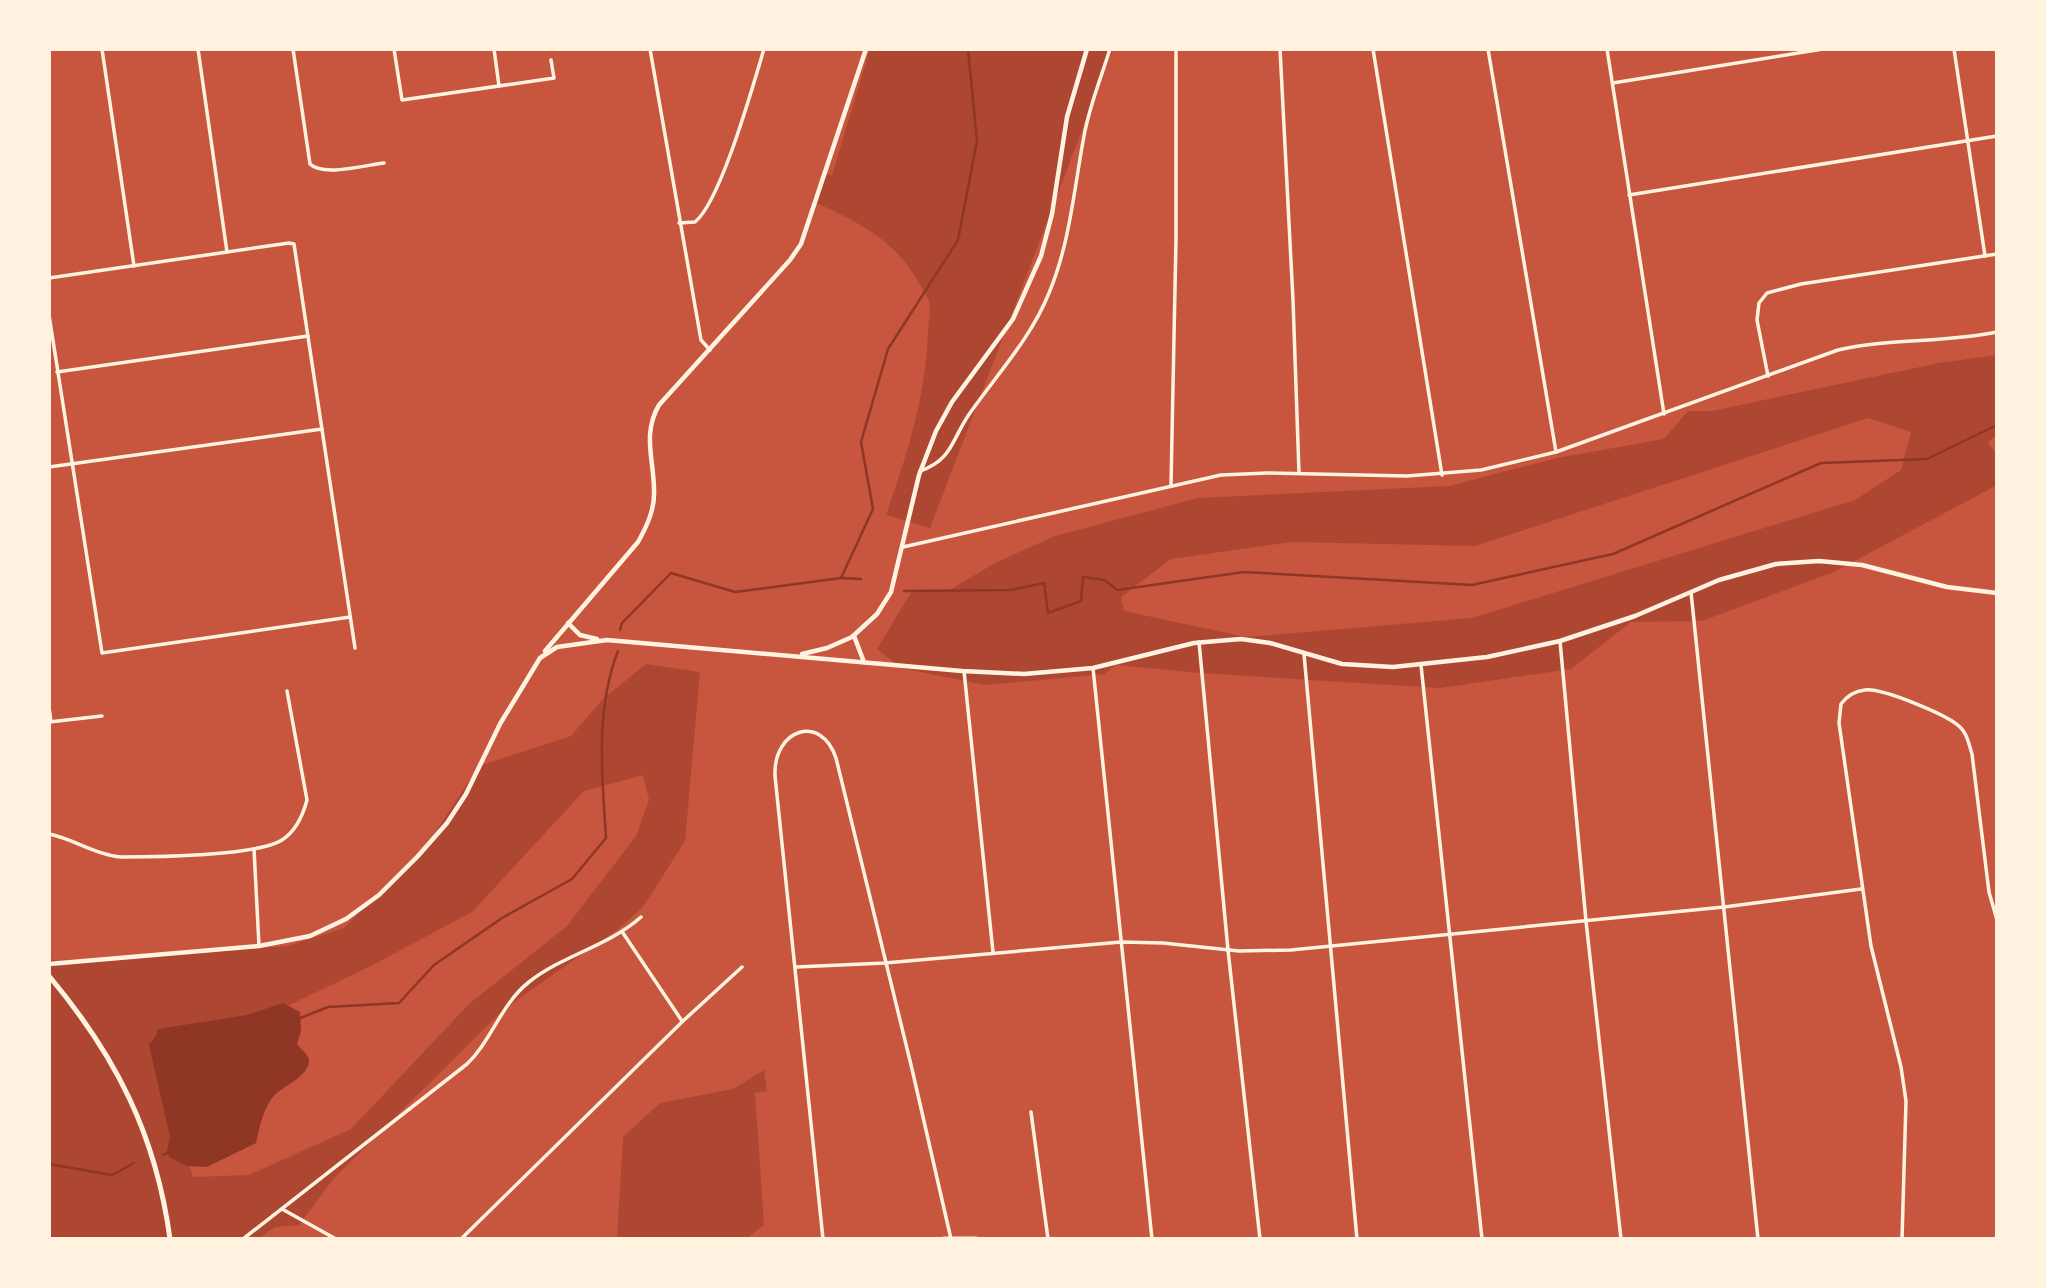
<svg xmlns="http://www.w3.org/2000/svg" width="2046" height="1288" font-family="'Titillium Web',sans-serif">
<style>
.green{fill:#ae4732;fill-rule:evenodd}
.water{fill:#8f3625}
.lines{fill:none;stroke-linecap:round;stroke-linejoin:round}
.stream{stroke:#8f3625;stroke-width:2.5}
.minor{stroke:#fff3e0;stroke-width:3.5}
.tertiary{stroke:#fff3e0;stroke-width:4.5}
.secondary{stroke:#fff3e0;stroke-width:5}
</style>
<rect width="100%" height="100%" fill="#c8553d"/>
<g class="green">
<path d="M870,49H1113L930,528L886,515C907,456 925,398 928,334C928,325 931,312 929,302C928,296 922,289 919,283C895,239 856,221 812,201L823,174L832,175Z"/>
<path d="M1997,355V434L1988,442L1997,455V485L1834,572L1702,621L1631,622L1571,669L1440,688L1200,673L1116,665L1104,674L985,685L901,668L877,649L912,591H948L995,563L1055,536L1198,498L1449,486L1557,458L1664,439L1688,411H1712L1939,363ZM1868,418L1911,432L1901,470L1855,500L1472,618L1246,637L1124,611L1121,597L1171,559L1292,542L1475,546Z"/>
<path d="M646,664L700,672L685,841L643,907L618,929L504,1009L334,1178L299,1225L275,1227L258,1239H49V958L56,961L288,946L344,928L429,842L479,766L571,736L603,699ZM643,775L649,800L636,836L567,926L469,1004L351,1129L249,1175L193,1177L171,1105L180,1057L367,968L472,912L584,791Z"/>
<path d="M764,1070L767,1091L755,1093L764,1225L746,1239H617L623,1137L660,1103L733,1089Z"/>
</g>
<path class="water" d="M283,1003L300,1012L301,1031L297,1044C300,1049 310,1055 309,1062C306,1080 279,1086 270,1101C262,1114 259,1129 256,1143L207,1167L186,1166L169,1157L167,1150L170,1137L149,1045L157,1034L158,1029L247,1015Z"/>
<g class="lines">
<g class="stream">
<path d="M841,578L861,579"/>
<path d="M904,591L1011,590L1044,583L1048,613L1081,601L1083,577L1105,580L1117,590L1244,572L1472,585L1613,554L1821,463L1927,459L1997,425"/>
<path d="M620,630L622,623L671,573L735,592L841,578L873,509L861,442L888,349L958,240L977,141L968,49"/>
<path d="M298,1019L328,1007L399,1003L434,965L502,918L572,879L606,838C602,776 595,710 618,651"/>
<path d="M163,1155L171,1151"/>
<path d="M49,1164L112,1175L134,1163"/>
</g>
<g class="minor">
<path d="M102,49L134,266"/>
<path d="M198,49L227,252"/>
<path d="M293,49L310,164C323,177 366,165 384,163"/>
<path d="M394,49L402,100L554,78L551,60"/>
<path d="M494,49L499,86"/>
<path d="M650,49L701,340L710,350"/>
<path d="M1280,49L1293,300L1299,473"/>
<path d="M1373,49L1442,475"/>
<path d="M1488,49L1556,452"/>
<path d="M1607,49L1664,414"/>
<path d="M1954,49L1985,256"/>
<path d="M1613,83L1823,49"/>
<path d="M1629,195L1997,136"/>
<path d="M679,223L695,222C721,201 753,85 764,49"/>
<path d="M49,278L289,243L294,244L355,648"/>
<path d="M49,315L102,653L350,617"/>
<path d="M57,372L308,336"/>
<path d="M1768,376L1757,320L1759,303L1767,293L1801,284L1997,254"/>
<path d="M49,467L322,429"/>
<path d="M920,471C953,460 952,438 970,413C998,373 1031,338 1049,293C1070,243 1074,189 1084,136C1089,107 1101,78 1110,49"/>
<path d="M1171,485L1176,239V49"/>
<path d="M903,547L1221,475L1267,473L1407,476L1481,470L1556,452L1838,350C1891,338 1945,343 1997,332"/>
<path d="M1691,592L1758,1239"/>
<path d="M1560,641L1586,921L1621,1239"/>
<path d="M1199,642L1228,950L1260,1239"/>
<path d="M1304,654L1357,1239"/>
<path d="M1421,665L1482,1239"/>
<path d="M1093,668L1152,1239"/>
<path d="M964,671L993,952"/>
<path d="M49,707L51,722"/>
<path d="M49,722L102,716"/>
<path d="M49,834C74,839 96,855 121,857C154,857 257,856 282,840C296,831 303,815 307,800L287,691"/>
<path d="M254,849L259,946"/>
<path d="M623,933L682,1021"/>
<path d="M796,967L885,963L1121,942L1163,943L1239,951L1291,950L1724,907L1861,889"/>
<path d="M1031,1112L1048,1239"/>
<path d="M282,1209L336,1239"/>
<path d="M243,1239L467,1064C492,1040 501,1004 529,982C563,955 607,947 641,917"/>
<path d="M461,1239L683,1021L742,967"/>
<path d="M823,1239L775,776C773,729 821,713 836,758L912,1069L951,1239"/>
<path d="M1902,1239L1906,1101L1901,1067L1871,946L1839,723L1841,704C1847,696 1855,691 1865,690C1882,688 1949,715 1961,728C1968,735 1969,745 1972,754L1989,892L1997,920"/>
</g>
<g class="tertiary">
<path d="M568,623L580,635L597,639"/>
<path d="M854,636L864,662"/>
<path d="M545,651L638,542C647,526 655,509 654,490C654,460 642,434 659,405L790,260L801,244L866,49"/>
<path d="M802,654L827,648L852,637L877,614L891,592L919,475L936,431L952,402L1013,319L1041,256L1052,214L1067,117L1087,49"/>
<path d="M49,964L259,946L310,936L346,919L379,895L418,856L447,823L466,794L500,724L540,658L557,647L607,640L962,671L1024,674L1093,668L1194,643L1241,639L1270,643L1342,664L1393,667L1487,657L1560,641L1635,616L1719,580L1776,564L1819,561L1862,565L1947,587L1997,593"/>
</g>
<g class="secondary">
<path d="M49,976C116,1056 156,1135 170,1239"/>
<path d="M944,1239H976"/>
</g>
</g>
<rect width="2046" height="1288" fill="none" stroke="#fff3e0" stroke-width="102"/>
</svg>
